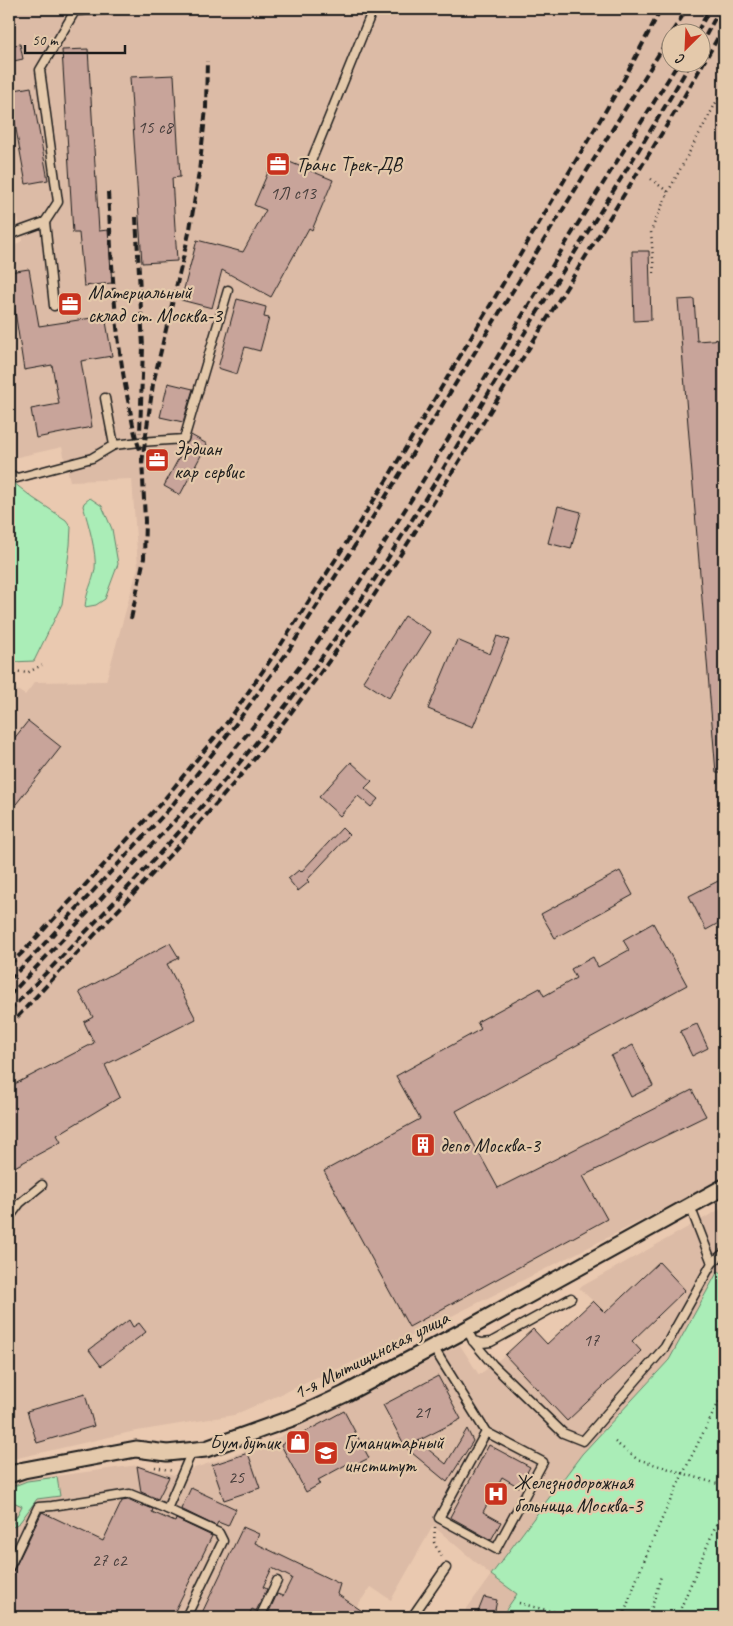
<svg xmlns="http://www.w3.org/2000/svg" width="733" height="1626" font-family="Caveat,sans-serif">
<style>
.built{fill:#dcbba6;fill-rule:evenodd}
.green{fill:#aaedb7;stroke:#63846a}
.building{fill:#c8a49a;stroke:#1c1c1c}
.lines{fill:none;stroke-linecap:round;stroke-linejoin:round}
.lane-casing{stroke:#1c1c1c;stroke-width:11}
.street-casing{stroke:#1c1c1c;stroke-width:19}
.path{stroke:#1c1c1c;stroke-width:2.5;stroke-dasharray:1 4;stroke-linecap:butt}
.lane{stroke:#e4c9ab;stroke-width:8}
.street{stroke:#e4c9ab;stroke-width:15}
.rail{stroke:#1c1c1c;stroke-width:4;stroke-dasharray:8 4;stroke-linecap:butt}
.labels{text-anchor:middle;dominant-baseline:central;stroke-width:4.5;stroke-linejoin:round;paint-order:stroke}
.number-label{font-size:18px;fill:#473e3c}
.poi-label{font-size:20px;fill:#1c1c1c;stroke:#e4c9ab;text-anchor:start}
.street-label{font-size:20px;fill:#1c1c1c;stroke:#e4c9ab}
</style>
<rect width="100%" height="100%" fill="#eac9b0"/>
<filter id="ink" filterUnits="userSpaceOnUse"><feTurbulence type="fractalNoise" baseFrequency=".02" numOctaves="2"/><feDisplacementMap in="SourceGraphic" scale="10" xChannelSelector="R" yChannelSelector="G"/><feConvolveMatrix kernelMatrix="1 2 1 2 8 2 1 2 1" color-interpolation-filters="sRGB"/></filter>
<g filter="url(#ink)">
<g class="built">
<path d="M9,9H724V1176L720,1181L414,1335L234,1415L131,1432L9,1460V685L25,695L35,682L106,681L138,567L132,479L70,481L62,447L9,459V250L23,240L9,179ZM670,32H700V62H670Z"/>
<path d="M724,1207V1274L718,1271L669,1360L582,1454L491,1575L518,1594L501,1617H467L463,1614L491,1575L433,1526L391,1600L371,1587L356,1607L372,1617H9V1487L26,1480L138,1465L174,1475L266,1444L460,1345L479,1375L505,1355L533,1329L547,1344L593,1301L579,1288Z"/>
</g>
<g class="green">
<path d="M9,479L33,498L66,520L71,527L70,545L62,604L34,661L12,662L9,659Z"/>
<path d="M90,498L102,506L112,529L118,564L105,599L96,605L85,607C86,592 93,582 95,569C97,553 88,522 83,506L84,503Z"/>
<path d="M718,1271L724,1274V1617H501L517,1594L491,1575L582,1454L669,1360Z"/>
<path d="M57,1477L60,1496L37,1499L20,1522L10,1529L22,1506L9,1500V1488L27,1481Z"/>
</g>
<g class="building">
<path d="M20,44L23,59L9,62V46Z"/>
<path d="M88,49L99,231L108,230L112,283L84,286L79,233H73L62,50Z"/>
<path d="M174,75L180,177L172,178L177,261L142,263L130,77Z"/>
<path d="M31,87L48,180L26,184L9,91Z"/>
<path d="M275,156L333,180L312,230L309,228L271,297L222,270L212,308L181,300L197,240L243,252L266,210L254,205Z"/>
<path d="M632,251H649L651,320L634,321Z"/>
<path d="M29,269L39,326L105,316L112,356L81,361L92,427L36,438L31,409L59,404L52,365L24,370L9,272Z"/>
<path d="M237,299L266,307L264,317L269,318L260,351L245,347L237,374L218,368Z"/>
<path d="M694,299L697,341L724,339V773H716L678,300Z"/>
<path d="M168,383L193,389L183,422L160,417Z"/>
<path d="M191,435L207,444L180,495L164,486Z"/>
<path d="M558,506L581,512L571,549L548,543Z"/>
<path d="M405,616L431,632L389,698L363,681Z"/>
<path d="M497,636L509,640L473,727L428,709L457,640L490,654Z"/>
<path d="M28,721L61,747L9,813V745Z"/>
<path d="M351,762L372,781L365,788L378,799L371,807L358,796L340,816L319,797Z"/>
<path d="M342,828L349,835L307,880L309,882L298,891L288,879L299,870L301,872Z"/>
<path d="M620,871L633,895L555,938L541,914Z"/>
<path d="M724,878V920L706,930L689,896Z"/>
<path d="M653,923L687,985L456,1111L498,1188L692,1090L706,1116L583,1176L607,1219L409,1327L324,1171L420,1119L396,1076L481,1029L477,1022L540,988L544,996L576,978L571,969L593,957L598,967L629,950L623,940Z"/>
<path d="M170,943L179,958L167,964L196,1019L105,1065L120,1097L57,1135L61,1142L9,1170V1087L94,1043L84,1022L93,1017L79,992Z"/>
<path d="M697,1024L708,1048L692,1056L680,1031Z"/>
<path d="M633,1045L653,1086L631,1097L611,1056Z"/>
<path d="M659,1262L685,1290L632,1341L641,1351L567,1421L505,1355L533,1329L547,1344L593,1301L605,1313Z"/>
<path d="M129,1320L133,1327L139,1323L146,1332L101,1366L89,1350Z"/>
<path d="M438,1376L461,1419L418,1441L446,1464L467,1429L473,1441L447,1482L406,1448L383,1405Z"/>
<path d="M85,1394L94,1426L37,1443L27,1411Z"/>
<path d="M344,1411L369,1458L353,1466L351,1462L318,1480L320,1484L306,1492L281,1445Z"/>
<path d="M489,1445L530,1467L519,1487L502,1477L483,1512L501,1522L491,1540L450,1517Z"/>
<path d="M248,1453L260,1488L224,1500L212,1465Z"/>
<path d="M137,1466L169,1477L158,1499L141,1492Z"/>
<path d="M191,1488L236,1509L228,1526L218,1522L216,1526L181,1509Z"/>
<path d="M128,1500L143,1507V1505L153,1509L152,1512L175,1522L176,1519L212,1536L172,1617H9V1580L42,1512L103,1541L122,1501Z"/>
<path d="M243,1527L259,1534L255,1543L340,1584L337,1594L371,1617L267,1616L277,1594L283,1596L292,1578L272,1568L263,1587L267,1589L256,1611L252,1609L248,1617H200Z"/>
<path d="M484,1597L497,1600L495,1610L500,1617H476Z"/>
</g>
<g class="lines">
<defs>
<g id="lane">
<path d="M310,164L373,9"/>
<path d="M9,235L45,222"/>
<path d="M54,306L45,222L58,202L40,70L75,11L119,9"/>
<path d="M114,445L140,442L184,439L228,290"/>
<path d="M9,474L17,478L92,458L114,445L105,398"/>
<path d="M690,1206L712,1263"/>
<path d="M9,1218L20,1203L42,1185"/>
<path d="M467,1329L473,1341L493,1365L563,1433L583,1441L665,1347L712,1263L724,1253"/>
<path d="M473,1341L482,1343L491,1342L571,1298"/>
<path d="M433,1347L486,1432L439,1518L496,1549L543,1462L486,1432"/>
<path d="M9,1568L38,1507L52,1506L130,1494L167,1509"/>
<path d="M186,1617L223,1541L219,1533L167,1509L192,1451"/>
<path d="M260,1617L277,1581"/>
<path d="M412,1617L446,1568"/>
</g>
<path id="street" d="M9,1475L24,1470L136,1449L167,1453L206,1449L298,1416L345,1394L467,1329L724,1187"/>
</defs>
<use href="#lane" class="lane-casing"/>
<use href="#street" class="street-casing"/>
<g class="path">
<path d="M651,179L668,192"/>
<path d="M654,273L651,231L668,192L719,97"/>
<path d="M9,670L27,673L42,665"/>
<path d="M615,1442L637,1459L724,1486"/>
<path d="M155,1467L173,1471"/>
<path d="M435,1527L434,1542L442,1560"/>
<path d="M519,1603L546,1610L581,1617"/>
<path d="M623,1617C650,1538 686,1466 724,1392"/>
<path d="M649,1617L661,1576"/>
<path d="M677,1617L724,1506"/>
</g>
<use href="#lane" class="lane"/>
<use href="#street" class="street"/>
<g class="rail">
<path d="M672,32L687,9"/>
<path d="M697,32L710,9"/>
<path d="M700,46L720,9"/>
<path d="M108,192C112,262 114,332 128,400C132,418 134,436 141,452"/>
<path d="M136,217L143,347L140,433"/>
<path d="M142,463L153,384L190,229L199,172L206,108L207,61"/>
<path d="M131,619L144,558L145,521L142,458"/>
<path d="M9,965L24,951L162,802L229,720L280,646L386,481L622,83L661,9"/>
<path d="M9,980L31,958L170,808L235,725L289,650L393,485L670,36"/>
<path d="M9,996L179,816L248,733L304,661L358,584L413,497L569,238L679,62"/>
<path d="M9,1011C115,902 223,792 314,668C389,564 452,453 518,344C575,250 636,158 691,62"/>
<path d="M9,1026C94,933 185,845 264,747C343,649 410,541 476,434C543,325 611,216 678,107L716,41L724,24"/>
</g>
</g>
</g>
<defs>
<symbol id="office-square" viewBox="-11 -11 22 22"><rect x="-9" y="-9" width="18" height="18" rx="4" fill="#c8321e" stroke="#e4c9ab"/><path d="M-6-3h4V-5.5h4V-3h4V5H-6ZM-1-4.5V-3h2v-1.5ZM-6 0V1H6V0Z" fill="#fff"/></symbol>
<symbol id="building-square" viewBox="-11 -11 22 22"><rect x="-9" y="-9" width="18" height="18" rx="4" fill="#c8321e" stroke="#e4c9ab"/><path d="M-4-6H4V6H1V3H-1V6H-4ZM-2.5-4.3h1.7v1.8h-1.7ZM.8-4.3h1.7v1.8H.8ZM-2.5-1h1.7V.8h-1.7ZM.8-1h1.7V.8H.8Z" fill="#fff"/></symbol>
<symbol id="shop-square" viewBox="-11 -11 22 22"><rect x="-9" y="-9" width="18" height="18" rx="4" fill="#c8321e" stroke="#e4c9ab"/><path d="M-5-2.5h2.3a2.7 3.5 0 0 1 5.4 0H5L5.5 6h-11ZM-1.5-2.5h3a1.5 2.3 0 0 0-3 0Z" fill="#fff"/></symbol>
<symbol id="university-square" viewBox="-11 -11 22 22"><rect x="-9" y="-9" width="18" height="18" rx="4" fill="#c8321e" stroke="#e4c9ab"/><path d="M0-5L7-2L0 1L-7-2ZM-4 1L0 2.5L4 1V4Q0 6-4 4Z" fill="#fff"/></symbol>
<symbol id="hospital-square" viewBox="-11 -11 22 22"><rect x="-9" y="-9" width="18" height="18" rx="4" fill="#c8321e" stroke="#e4c9ab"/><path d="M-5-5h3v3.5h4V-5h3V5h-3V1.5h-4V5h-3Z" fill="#fff"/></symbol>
</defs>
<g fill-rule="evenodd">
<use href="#office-square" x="264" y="150" width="28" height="28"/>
<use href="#office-square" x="56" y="290" width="28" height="28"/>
<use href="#office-square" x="143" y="446" width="28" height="28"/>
<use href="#building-square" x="409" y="1131" width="28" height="28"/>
<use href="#shop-square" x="284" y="1428" width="28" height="28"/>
<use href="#university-square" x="312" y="1439" width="28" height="28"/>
<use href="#hospital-square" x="482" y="1480" width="28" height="28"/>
</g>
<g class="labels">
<g class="number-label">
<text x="155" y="127">15 с8</text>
<text x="293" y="193">1Л с13</text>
<text x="591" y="1340">17</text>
<text x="422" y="1412">21</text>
<text x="236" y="1477">25</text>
<text x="109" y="1560">27 с2</text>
</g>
<g class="poi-label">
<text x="296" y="164">Транс Трек-ДВ</text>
<text x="88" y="292">Материальный<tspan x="88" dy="23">склад ст. Москва-3</tspan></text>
<text x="174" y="448">Эрдиан<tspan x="174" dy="23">кар сервис</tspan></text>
<text x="440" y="1145">депо Москва-3</text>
<text x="280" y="1442" text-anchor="end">Бум бутик</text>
<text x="344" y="1442">Гуманитарный<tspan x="344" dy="23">институт</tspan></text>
<text x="514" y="1482">Железнодорожная<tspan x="514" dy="23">больница Москва-3</tspan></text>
</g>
<g class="street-label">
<text transform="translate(371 1355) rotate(-27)">1-я Мытищинская улица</text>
</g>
</g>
<rect width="733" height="1626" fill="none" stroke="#e4c9ab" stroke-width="30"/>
<rect x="15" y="15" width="703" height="1596" fill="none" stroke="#1c1c1c" stroke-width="2" filter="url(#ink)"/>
<g transform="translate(686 48) rotate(204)"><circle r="24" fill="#e4c9ab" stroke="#948472"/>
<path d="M0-4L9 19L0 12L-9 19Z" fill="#c8321e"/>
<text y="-8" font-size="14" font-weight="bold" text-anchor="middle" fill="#1c1c1c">С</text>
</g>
<path d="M25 45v8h100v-8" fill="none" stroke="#1c1c1c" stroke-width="2.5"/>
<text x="32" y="45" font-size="15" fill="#1c1c1c" stroke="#e4c9ab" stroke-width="4" paint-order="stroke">50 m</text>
</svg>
